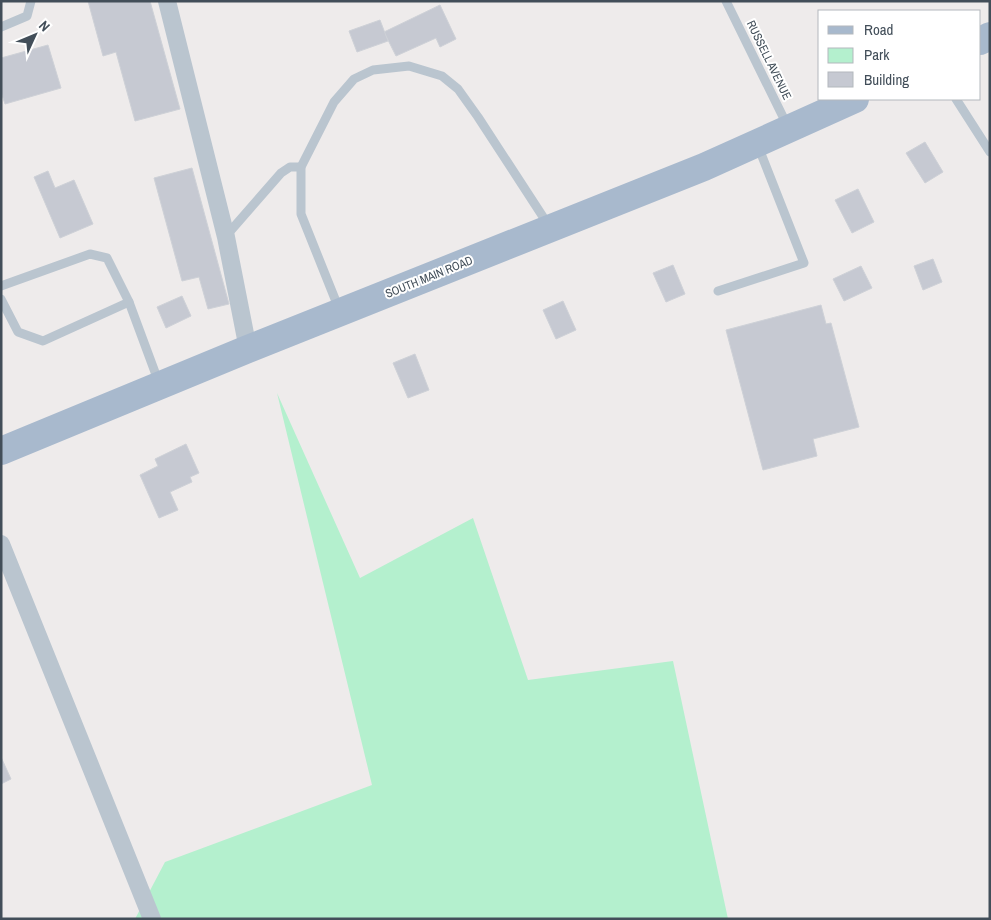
<svg xmlns="http://www.w3.org/2000/svg" width="991" height="920" font-family="'Archivo Narrow',sans-serif">
<style>
.green{fill:#b4f0ce}
.building{fill:#c6c9d2;stroke:#ced1d7}
.lines{fill:none;stroke-linecap:round;stroke-linejoin:round}
.service{stroke:#bac5cf;stroke-width:9}
.minor{stroke:#bac5cf;stroke-width:18}
.primary{stroke:#a8b9cd;stroke-width:28}
.labels{text-anchor:middle;dominant-baseline:central;stroke-width:4;stroke-linejoin:round;paint-order:stroke}
.street-label{font-size:12px;fill:#424e59;stroke:#fff}
</style>
<rect width="100%" height="100%" fill="#eeebeb"/>
<path class="green" d="M277,393L360,578L473,518L528,680L673,661L728,919H135L165,862L372,785Z"/>
<g class="building">
<path d="M88,1H150L180,109L135,121L116,52L103,56Z"/>
<path d="M440,5L456,39L440,47L436,38L396,56L384,32Z"/>
<path d="M380,20L388,41L357,52L349,31Z"/>
<path d="M48,45L61,88L5,104L1,92V58Z"/>
<path d="M925,142L943,172L925,183L906,153Z"/>
<path d="M192,168L229,304L208,309L199,277L182,281L154,178Z"/>
<path d="M48,171L55,188L74,180L93,224L60,238L34,177Z"/>
<path d="M858,189L874,222L852,233L835,200Z"/>
<path d="M933,259L942,282L923,290L914,266Z"/>
<path d="M673,265L685,294L666,302L653,273Z"/>
<path d="M861,266L872,288L844,301L833,279Z"/>
<path d="M182,296L191,316L166,328L157,307Z"/>
<path d="M563,301L576,330L556,339L543,310Z"/>
<path d="M821,305L826,324L831,323L859,427L813,439L817,456L763,470L726,330Z"/>
<path d="M415,354L429,390L408,398L393,363Z"/>
<path d="M186,444L199,473L190,477L192,482L170,492L178,510L159,518L140,475L158,466L155,459Z"/>
<path d="M1,757L11,779L1,784Z"/>
</g>
<g class="lines">
<g class="service">
<path d="M726,1L788,127"/>
<path d="M1,27L27,16L31,1"/>
<path d="M956,99L990,152"/>
<path d="M226,236L281,173L290,167H301"/>
<path d="M1,286L90,254L107,258L129,302L159,383"/>
<path d="M718,291L804,263L758,146"/>
<path d="M1,299L18,332L43,341L129,302"/>
<path d="M339,309L301,214V167L334,102L354,79L373,70L409,66L442,76L458,89L478,117L549,226"/>
</g>
<g class="minor">
<path d="M167,1L226,237L248,349"/>
<path d="M1,544L152,919"/>
</g>
<g class="primary">
<path d="M980,41L990,36"/>
<path d="M1,451L248,349L704,167L855,99"/>
</g>
</g>
<g class="labels">
<g class="street-label">
<text transform="translate(769 60) rotate(64)">RUSSELL AVENUE</text>
<text transform="translate(429 277) rotate(-22)">SOUTH MAIN ROAD</text>
</g>
</g>
<rect width="991" height="920" fill="none" stroke="#424e59" stroke-width="5"/>
<rect x="818" y="10" width="162" height="90" fill="#ffffff" stroke="#b3b8bd"/>
<rect x="828" y="26" width="25" height="8" fill="#a8b9cd" stroke="#b3b8bd"/>
<text x="864" y="35" font-size="15" fill="#424e59">Road</text>
<rect x="828" y="48" width="25" height="15" fill="#b4f0ce" stroke="#b3b8bd"/>
<text x="864" y="60" font-size="15" fill="#424e59">Park</text>
<rect x="828" y="72" width="25" height="15" fill="#c6c9d2" stroke="#b3b8bd"/>
<text x="864" y="85" font-size="15" fill="#424e59">Building</text>
<g transform="translate(35 35) rotate(46)" stroke="#ffffff" stroke-width="4" paint-order="stroke">
<path d="M0-4L9 19L0 12L-9 19Z" fill="#424e59"/>
<text y="-8" font-size="14" font-weight="bold" text-anchor="middle" fill="#424e59">N</text>
</g>
</svg>
